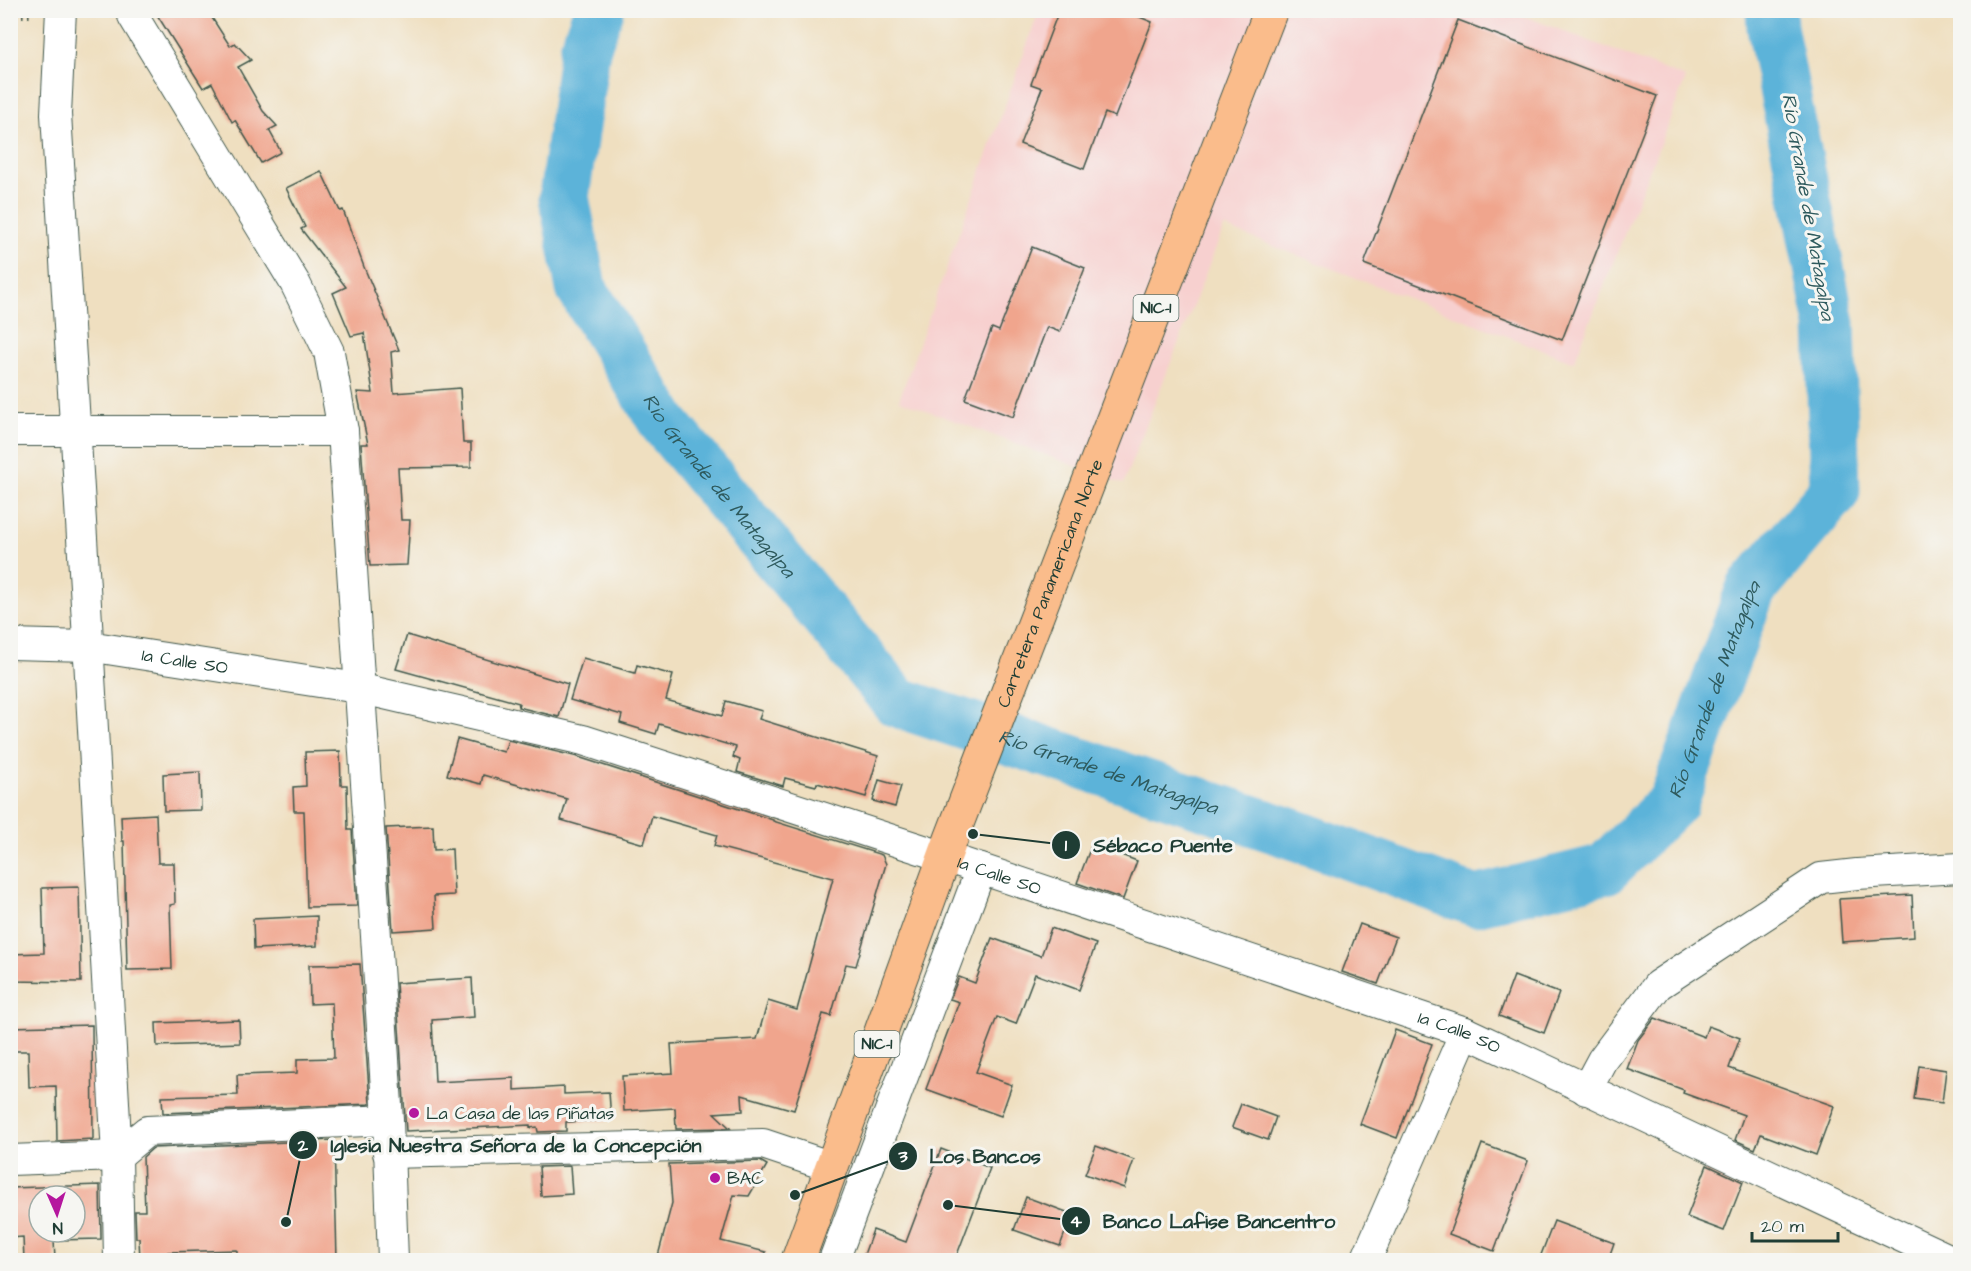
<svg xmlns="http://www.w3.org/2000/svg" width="1971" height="1271" font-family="'Architects Daughter',sans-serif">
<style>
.built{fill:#f7d0cf}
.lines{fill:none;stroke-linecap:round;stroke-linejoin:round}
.river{stroke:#5cb3d9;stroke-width:51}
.building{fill:#f0a58d;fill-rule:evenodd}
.minor-casing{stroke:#3e5549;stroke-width:32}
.trunk-casing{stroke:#3e5549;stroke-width:35}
.path{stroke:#3e5549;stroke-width:4;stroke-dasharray:1.5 4.5;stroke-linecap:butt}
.minor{stroke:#fff;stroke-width:30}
.trunk{stroke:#fabc8b;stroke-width:33}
.poi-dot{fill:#b5179e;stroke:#f6f6f2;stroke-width:2}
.labels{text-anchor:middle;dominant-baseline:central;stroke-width:6;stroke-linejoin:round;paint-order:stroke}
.shield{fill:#f6f6f2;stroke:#60746d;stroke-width:1.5}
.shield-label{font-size:16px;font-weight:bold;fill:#1f3d34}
.street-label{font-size:18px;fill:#1f3d34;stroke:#f6f6f2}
.poi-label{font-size:18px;fill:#1f3d34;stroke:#f6f6f2;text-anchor:start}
.water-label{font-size:20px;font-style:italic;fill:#2e5a5d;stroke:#f6f6f2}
.leader{fill:none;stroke:#1f3d34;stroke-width:2}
.callout-dot{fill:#1f3d34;stroke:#f6f6f2;stroke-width:2}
.mark-label{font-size:18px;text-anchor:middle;font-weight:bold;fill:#fff}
.callout-label{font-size:20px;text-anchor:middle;font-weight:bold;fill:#1f3d34;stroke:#f6f6f2;stroke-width:6;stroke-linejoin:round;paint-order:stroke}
</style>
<rect width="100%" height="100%" fill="#f6f6f2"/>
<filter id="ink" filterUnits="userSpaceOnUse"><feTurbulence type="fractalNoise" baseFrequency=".0167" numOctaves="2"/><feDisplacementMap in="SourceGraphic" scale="12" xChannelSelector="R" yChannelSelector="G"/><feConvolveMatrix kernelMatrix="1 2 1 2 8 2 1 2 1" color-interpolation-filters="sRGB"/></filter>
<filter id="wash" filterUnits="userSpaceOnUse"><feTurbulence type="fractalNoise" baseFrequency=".008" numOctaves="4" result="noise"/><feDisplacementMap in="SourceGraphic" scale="24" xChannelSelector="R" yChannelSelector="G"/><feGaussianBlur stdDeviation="1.35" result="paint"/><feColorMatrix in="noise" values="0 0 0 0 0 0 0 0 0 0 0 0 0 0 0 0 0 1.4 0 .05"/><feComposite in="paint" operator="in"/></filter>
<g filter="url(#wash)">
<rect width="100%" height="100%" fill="#efdfc0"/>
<path class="built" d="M1039,11H1511L1686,78L1574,362L1224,227L1123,484L899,400Z"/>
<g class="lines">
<path class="river" id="s1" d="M599,10L585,49L564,197L581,288L664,423L897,702L1293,834L1475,901L1605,869L1673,802L1751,589L1835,491L1830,324L1772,27L1771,10"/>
</g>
<g id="blocks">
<g class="building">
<path d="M154,10H207L230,46L235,43L251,60L238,67L263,111L277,126L269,130L281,152L261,163L235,120L232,122L212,83L203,88Z"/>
<path d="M1059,10H1122L1152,22L1115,117L1105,113L1084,169L1020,144L1042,88L1031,84Z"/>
<path d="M1458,20L1657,96L1562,340L1364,264Z"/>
<path d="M321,171L340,211L343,210L364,267L399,350L391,352L394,393L460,388L463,443H471V467L398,468L401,520H410L407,565L370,566L361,444H368L357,392L373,393L364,333L351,336L333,293L346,287L301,229L305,227L286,188Z"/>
<path d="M1032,247L1085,268L1060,332L1047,327L1013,417L965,399L992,328L999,331Z"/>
<path d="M407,635L568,684L559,717L518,707L519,703L396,669Z"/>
<path d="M583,658L635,673L637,665L673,675L666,700L722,716L726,701L762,711L759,719L878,756L866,797L817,783L816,786L785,778L783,786L737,772L740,760L733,757L736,747L659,724L656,734L620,723L622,715L570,700Z"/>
<path d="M457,739L504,752L508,740L578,757L773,820V821L882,855L886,864L856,966L846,964L831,1016L823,1014L794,1110L742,1095L743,1111L714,1113L730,1128L676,1129L675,1108L624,1111L622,1076L673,1073L671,1044L757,1039L768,1001L797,1010L833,878L714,846L717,835L652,816L644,844L561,820L567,799L483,775L481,784L447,775Z"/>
<path d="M340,751L341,785H347L348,830H352L357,906L307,907L304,811H294L293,787L306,786L305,752Z"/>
<path d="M200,772L201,810L164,811L163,774Z"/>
<path d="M879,780L901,786L895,807L873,801Z"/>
<path d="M156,814L158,863H174L175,904L170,905L172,969L127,970L124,841H122L121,816Z"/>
<path d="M433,826L434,850L452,849L454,895L434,896L436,928L393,931L386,828Z"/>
<path d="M1092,844L1137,861L1123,899L1077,883Z"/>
<path d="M79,887L81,982L10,981V954L44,953L42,888Z"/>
<path d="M1912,895L1914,937L1842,942L1839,899Z"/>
<path d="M317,916V946L254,949L253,919Z"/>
<path d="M1360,924L1396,937L1378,984L1342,972Z"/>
<path d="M1051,928L1096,944L1079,990L1035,974L1016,1024L997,1017L976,1072L1012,1085L1001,1116L926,1089L959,1002L950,999L959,977L975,983L992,938L1041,956Z"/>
<path d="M360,964L370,1104L163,1113L162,1097L238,1095L237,1075L297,1073V1059L334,1058L332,1003L310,1004L309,965Z"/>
<path d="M1514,976L1559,993L1544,1033L1499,1016Z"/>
<path d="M472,978L474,1017L432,1020L435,1082L514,1078V1090L564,1087V1094L609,1092L611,1120L566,1122V1131L538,1132L537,1127L530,1128V1125L406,1131L396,983Z"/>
<path d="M1655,1018L1704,1037L1708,1026L1740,1038L1729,1068L1834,1106L1816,1155L1761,1134L1755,1149L1735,1140L1744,1115L1683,1093L1684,1090L1627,1069L1638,1040Z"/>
<path d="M239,1020L240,1043L157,1046L156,1023Z"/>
<path d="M92,1025L93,1139L57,1141L56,1086L29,1087L28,1051H10V1027Z"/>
<path d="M1395,1030L1432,1044L1397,1138L1360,1124Z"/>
<path d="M1919,1066L1946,1070L1942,1103L1914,1099Z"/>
<path d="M1241,1104L1276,1117L1268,1140L1232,1127Z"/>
<path d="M334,1140L337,1260H237V1250L168,1252V1260H140L139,1238H136L135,1211H145L143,1157L153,1148Z"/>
<path d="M1482,1144L1528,1161L1494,1251L1449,1234Z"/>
<path d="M1096,1146L1134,1160L1124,1188L1085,1174Z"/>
<path d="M941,1149L990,1168L955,1260H862L873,1230L906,1242Z"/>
<path d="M760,1161L767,1165L749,1196L734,1195L721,1241L766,1252L765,1260H676L658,1256L672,1203L669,1164Z"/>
<path d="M1707,1165L1743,1182L1724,1231L1687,1217Z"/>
<path d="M570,1166L572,1194L541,1196L539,1167Z"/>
<path d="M100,1185L101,1239L54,1240L55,1260H24L23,1237L10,1238V1188ZM39,1196H75V1232H39Z"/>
<path d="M1026,1197L1072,1214L1060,1246L1014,1230Z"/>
<path d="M1554,1221L1614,1243L1608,1260H1539Z"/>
</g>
</g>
</g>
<g filter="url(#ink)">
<use href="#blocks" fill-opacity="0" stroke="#3e5549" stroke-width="1.5"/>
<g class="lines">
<defs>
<g id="minor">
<path d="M61,10L56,114L85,587L117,1156L119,1260"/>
<path d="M136,10L133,16L295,283L329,352L343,431L388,1120L393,1260"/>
<path d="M10,431H343"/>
<path id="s2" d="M10,644L88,646L358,688L583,740L945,857L1465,1032L1951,1260"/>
<path d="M1586,1090L1602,1060L1658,985L1821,878L1857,874L1960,868"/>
<path d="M388,1153L763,1144L832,1167"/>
<path d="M10,1160L117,1156L147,1131L388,1120"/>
<path d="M834,1260L981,869"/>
<path d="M1366,1260L1465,1032"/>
</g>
<g id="trunk">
<path id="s3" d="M798,1260L951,839L1271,10"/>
</g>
</defs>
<use href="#minor" class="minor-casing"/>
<use href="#trunk" class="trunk-casing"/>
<path class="path" d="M10,16H33"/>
<use href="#minor" class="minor"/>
<use href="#trunk" class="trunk"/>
</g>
</g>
<g class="poi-dot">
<circle cx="414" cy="1113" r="6"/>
<circle cx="715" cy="1178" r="6"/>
</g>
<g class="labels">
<g class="shield">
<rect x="1133.5" y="295" width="45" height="26" rx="4.5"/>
<rect x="854.5" y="1031" width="45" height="26" rx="4.5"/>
</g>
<g class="shield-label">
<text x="1156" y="308">NIC-1</text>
<text x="877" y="1044">NIC-1</text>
</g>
<g class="street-label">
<text stroke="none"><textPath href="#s3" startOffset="722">Carretera Panamericana Norte</textPath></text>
<text stroke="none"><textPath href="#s2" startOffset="176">1a Calle SO</textPath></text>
<text stroke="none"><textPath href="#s2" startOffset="1020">1a Calle SO</textPath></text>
<text stroke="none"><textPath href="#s2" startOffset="1506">1a Calle SO</textPath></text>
</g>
<g class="poi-label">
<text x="426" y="1113">La Casa de las Piñatas</text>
<text x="727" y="1178">BAC</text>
</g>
<g class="water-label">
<text transform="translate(1808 207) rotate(80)">Río Grande de Matagalpa</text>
<text stroke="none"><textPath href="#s1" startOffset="525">Río Grande de Matagalpa</textPath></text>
<text stroke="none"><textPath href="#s1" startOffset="1766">Río Grande de Matagalpa</textPath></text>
<text stroke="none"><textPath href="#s1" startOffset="1028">Río Grande de Matagalpa</textPath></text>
</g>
</g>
<path class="leader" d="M973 834L1066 845M286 1222L303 1145M795 1195L903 1156M948 1205L1076 1221"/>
<g class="callout-dot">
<circle cx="973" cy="834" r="6"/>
<circle cx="286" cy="1222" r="6"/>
<circle cx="795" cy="1195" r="6"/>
<circle cx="948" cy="1205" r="6"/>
<circle cx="1066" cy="845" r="15"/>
<circle cx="303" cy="1145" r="15"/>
<circle cx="903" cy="1156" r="15"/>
<circle cx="1076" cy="1221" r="15"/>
</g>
<g class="mark-label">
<text x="1066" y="851">1</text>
<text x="303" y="1151">2</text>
<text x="903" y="1162">3</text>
<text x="1076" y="1227">4</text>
</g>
<g class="callout-label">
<text x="1163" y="852">Sébaco Puente</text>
<text x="516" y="1152">Iglesia Nuestra Señora de la Concepción</text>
<text x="985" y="1163">Los Bancos</text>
<text x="1219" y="1228">Banco Lafise Bancentro</text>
</g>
<rect width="1971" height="1271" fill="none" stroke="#f6f6f2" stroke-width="36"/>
<g transform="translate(57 1214) rotate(177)"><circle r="28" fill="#f6f6f2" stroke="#a0aca6" stroke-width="1.5"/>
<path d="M0-4.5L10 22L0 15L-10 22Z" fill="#b5179e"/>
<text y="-9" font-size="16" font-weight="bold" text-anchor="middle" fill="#1f3d34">N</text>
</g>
<path d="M1752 1232v9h86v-9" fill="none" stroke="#1f3d34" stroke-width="3"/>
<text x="1761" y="1232" font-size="18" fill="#1f3d34" stroke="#f6f6f2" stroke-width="4.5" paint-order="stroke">20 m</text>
</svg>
